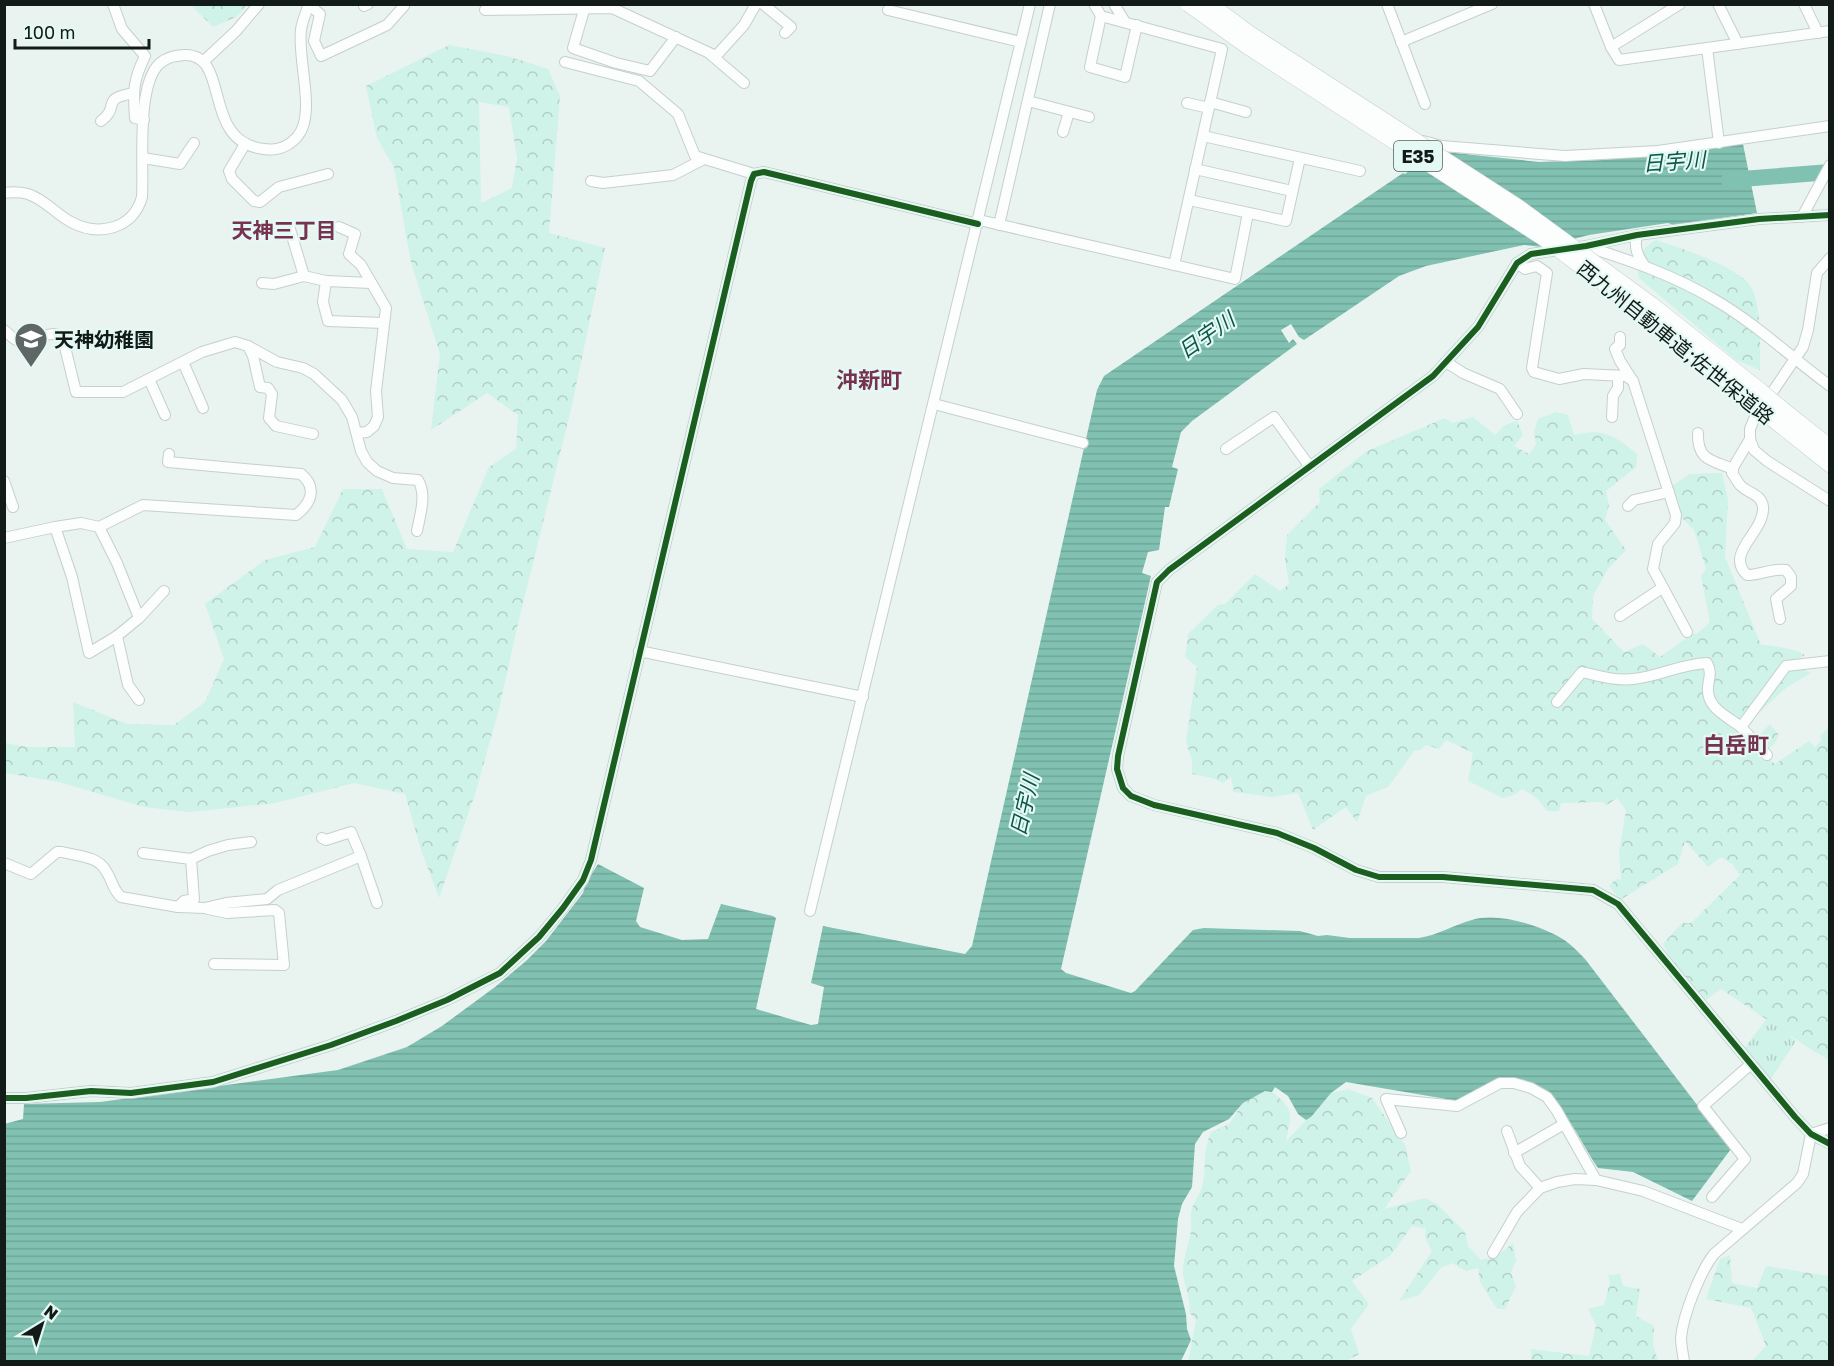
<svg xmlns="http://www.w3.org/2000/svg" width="1834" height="1366" font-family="'Golos Text','Noto Sans JP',sans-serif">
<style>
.forest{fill:url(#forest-crowns);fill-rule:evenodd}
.park{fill:url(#park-tufts)}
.water{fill:url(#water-rules)}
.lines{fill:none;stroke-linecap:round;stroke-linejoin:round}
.river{stroke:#81c1b2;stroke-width:16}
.minor-casing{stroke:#c7cfcd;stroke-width:12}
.highway-casing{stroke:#c7cfcd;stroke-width:16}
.minor{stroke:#fcfdfd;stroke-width:10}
.highway{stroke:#fcfdfd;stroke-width:15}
.highway-bridge-casing{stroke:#c7cfcd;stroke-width:16;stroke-linecap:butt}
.highway-bridge{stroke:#fcfdfd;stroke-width:15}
.cycleway-casing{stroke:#e4f9f3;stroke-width:10}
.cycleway{stroke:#1b5e20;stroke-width:6}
.labels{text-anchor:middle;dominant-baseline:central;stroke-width:4.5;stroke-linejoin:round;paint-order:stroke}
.shield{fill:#e4f9f3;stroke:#525e5a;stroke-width:1.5}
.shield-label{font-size:18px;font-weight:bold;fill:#131b19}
.poi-label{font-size:20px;font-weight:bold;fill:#131b19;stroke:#e4f9f3;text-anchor:start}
.street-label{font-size:20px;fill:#131b19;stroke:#e4f9f3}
.water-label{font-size:21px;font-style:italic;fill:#0b5649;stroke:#e4f9f3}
.neighbourhood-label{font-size:21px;font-weight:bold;fill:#76324e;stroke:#e4f9f3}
.quarter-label{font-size:22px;font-weight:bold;fill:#76324e;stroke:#e4f9f3}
</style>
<defs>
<pattern id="forest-crowns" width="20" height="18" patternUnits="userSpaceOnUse" patternTransform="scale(1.5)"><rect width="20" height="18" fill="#cff2e9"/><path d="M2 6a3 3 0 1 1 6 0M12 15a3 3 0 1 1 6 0" fill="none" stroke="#b1cfc7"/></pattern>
<pattern id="park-tufts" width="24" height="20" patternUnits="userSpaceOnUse" patternTransform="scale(1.5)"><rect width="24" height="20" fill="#cff2e9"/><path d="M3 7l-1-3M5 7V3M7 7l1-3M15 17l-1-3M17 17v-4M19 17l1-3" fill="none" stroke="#b1cfc7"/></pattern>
<pattern id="water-rules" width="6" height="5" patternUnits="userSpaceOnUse" patternTransform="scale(1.5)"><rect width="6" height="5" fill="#81c1b2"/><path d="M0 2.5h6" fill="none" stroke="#6fa598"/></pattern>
</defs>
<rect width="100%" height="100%" fill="#e9f4f1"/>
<g class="forest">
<path d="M191,5H247L236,17L213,27Z"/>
<path d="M449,45L507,56L548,69L560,96L549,233L605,248L572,405L516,632L499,709L476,791L439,898L421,850L405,794L354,783L275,803L190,812L144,807L59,782L5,773V743L28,747H75L73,702L127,724L174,725L205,702L224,659L205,604L265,560L315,547L343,489H382L407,549L453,552L489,467L516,449L518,415L487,393L431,430L440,354L411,263L394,167L377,138L366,86ZM479,102L509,107L517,158L512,188L481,203Z"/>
<path d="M1656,240C1680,248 1738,266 1751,287C1762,306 1760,348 1760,370L1736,360L1639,278C1635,260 1640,249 1656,240Z"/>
<path d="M1556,412L1568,415L1574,435C1603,428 1614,435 1637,454L1636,467L1606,491L1609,505L1605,520L1626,550L1608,569L1593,596L1592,619L1624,652L1643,644L1660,657L1692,634H1697L1710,622L1701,576L1706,569L1694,530L1680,516L1672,486L1690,474L1722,473L1728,500L1725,557L1761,645C1771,645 1797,649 1805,655L1791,663L1811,673L1787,687L1739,731L1752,743L1770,724L1779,735L1774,744L1762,754L1775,764L1809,741L1815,747L1822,740L1820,736L1829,727V1060L1812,1050L1721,989L1706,1000L1672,961L1663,944L1682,923H1691L1740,875L1732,864L1721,857L1708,867L1685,841L1678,864L1620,900L1609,886L1616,879L1621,880L1619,853L1626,810L1617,798L1607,805L1602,802L1561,803L1559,811H1547L1538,799L1522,789L1516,794L1503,798L1468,781L1473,753L1446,740L1439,749L1426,745L1421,750L1414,751L1389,786L1366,796L1357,822L1346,807L1313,830L1298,793L1272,797L1234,792L1231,777L1223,783L1212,778L1192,774V760L1186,742L1197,667L1185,657L1188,634L1218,605L1225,604L1255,574L1280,591L1289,584L1285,559L1287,535L1320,502L1319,489L1367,451L1445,418L1453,423L1473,417L1495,435L1505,425L1517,421L1523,435L1514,446L1529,454L1536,445L1534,431L1538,419Z"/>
<path d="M1348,1089L1372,1098L1405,1145L1411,1171L1384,1209L1425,1198L1437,1204L1465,1232L1468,1246L1481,1260L1496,1257L1513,1243L1516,1260L1511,1273L1516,1286L1505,1309H1497L1480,1282L1478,1268L1466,1271L1452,1263L1441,1268L1419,1295L1399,1301L1432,1251L1425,1237L1426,1229L1412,1226L1391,1255L1352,1281L1369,1304L1351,1329L1359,1354L1345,1362L1188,1361L1196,1320L1189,1312C1192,1299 1183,1285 1183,1271C1183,1257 1189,1245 1191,1231C1192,1225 1190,1218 1191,1212C1193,1203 1199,1196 1202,1187C1207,1167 1202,1153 1211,1132L1229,1124L1243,1103L1265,1091L1272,1092C1296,1110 1291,1115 1286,1141L1306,1120L1311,1117L1331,1093Z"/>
<path d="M1730,1255L1732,1283L1757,1288L1766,1266L1829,1276V1361H1752L1766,1346L1751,1308L1706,1299L1720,1259Z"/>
<path d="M1620,1274L1623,1286L1640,1289L1636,1316L1654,1326L1653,1345L1658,1361H1531V1349L1589,1356L1596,1325L1588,1309L1604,1305L1610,1282L1608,1275Z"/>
</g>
<path class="park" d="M1768,1017L1796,1041L1770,1080L1743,1050Z"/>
<path class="water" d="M1743,144L1757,213L1673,225L1668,223L1589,235L1542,247L1524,245L1426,266L1399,276L1304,340L1299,337L1291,324L1281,330L1289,343L1293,339L1297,344L1192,421L1181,432L1172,467L1178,469L1169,507H1165L1159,550L1148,552L1142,573L1151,576L1061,969L1066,973L1131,993L1135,991L1193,930L1204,928L1300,931L1318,936L1327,935L1350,938H1419C1438,935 1454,925 1472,920C1497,912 1539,925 1561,938C1570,943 1578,952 1585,959L1731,1149L1692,1201L1633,1172L1598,1168C1576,1136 1552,1071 1503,1079C1486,1082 1473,1093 1458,1101L1346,1082L1331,1093L1311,1117L1306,1120L1298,1114L1288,1096L1275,1087L1272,1092L1265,1091L1243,1103L1229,1119L1203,1132L1195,1144L1192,1187L1182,1204L1178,1219L1174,1266L1186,1314L1187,1329L1191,1340L1181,1361L5,1362L4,1124L23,1119L24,1104L100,1102L338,1070L407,1047L442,1026L495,987L526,961L546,941L583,893L586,883L598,864L644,888L636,921L640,927L682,940L708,939L721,904L773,916L776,918L756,1009L811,1025L818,1024L824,987L811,983L823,926L965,954L972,946L1097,390L1104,376L1403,173L1405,174L1431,153L1446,152L1539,162L1603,160Z"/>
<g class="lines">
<path class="river" d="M1729,180L1830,172"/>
<defs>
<g id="minor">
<path d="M113,4L122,29L145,56C133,81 133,90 135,118L144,120"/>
<path d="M763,4L791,27L785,33"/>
<path d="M1094,4L1101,16L1222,49L1174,265"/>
<path d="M1114,4L1125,22"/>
<path d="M1387,4L1425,104"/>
<path d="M1594,4L1611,47"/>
<path d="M1680,4L1611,47L1619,60L1707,48L1719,143"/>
<path d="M1718,4L1738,44"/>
<path d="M1804,4L1818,33"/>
<path d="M309,5L320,14L314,41L321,56L387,25L404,6L403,4"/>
<path d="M364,6L368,4"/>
<path d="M485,10L612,8L716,56L744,25L756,4"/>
<path d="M584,10L573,48L616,63L650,71L676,37"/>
<path d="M888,10L1021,42"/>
<path d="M1101,16L1090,67L1125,77L1137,25"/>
<path d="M1401,42L1492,4"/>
<path d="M1707,48L1830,31"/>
<path d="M710,54L744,83"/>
<path d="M204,61L236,31L259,4"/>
<path d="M565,62L639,81L678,114L695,156L754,174"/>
<path d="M1028,101L1089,117"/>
<path d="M1210,102L1246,112"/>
<path d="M1187,103L1209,108"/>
<path d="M101,121C121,106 99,99 134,93"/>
<path d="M1063,132L1069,112"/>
<path d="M1203,136L1360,171"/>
<path d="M1423,141L1442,146L1565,156L1658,151L1830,126"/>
<path d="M245,144L229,171L232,179L254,201L260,202L279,187L328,174"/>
<path d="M143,158L180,164L194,143"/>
<path d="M1195,169L1292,191"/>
<path d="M591,181L603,183L673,175L704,159"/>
<path d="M4,193C12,192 20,192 28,194C44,199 56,214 71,222C99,237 133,229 142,197C144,164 136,87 159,64C167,57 174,56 184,55C232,53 200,142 264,149C276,151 288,147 297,137C317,115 297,60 301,30C302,21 306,13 309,4"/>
<path d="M1189,200L1286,221L1300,158"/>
<path d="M1830,215L1759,219L1637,235L1586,246L1531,254L1517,263L1478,327L1433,376L1169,570L1157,582L1118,756L1117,769L1123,788L1131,796L1154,805L1277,833L1314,848L1356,870L1379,877H1443L1593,890L1618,904L1795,1117L1811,1134L1830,1144"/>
<path d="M1802,217L1830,165"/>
<path d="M979,220L1235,279L1248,213"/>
<path d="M999,225L1050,4"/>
<path d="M289,226L304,276L326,281"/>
<path d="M339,227L355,234L349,254L361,265L386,308L376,391L378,417L374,426L367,432L357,433"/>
<path d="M1637,235C1634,247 1637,255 1644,265"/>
<path d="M1588,247C1632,261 1675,276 1715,300C1755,323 1792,358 1830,386"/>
<path d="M1830,258L1817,273L1808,330L1803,347L1754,419L1750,429V439L1754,450L1767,461L1830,501"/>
<path d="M1517,263L1525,269L1537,266L1547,273L1532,368L1534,372L1559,379L1584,374L1626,376L1633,381L1676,515L1675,523L1658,544L1653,569L1687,632"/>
<path d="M262,283L274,284L304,276"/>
<path d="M371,283L326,281L323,302L328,321L384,323"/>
<path d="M4,330C8,333 12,338 16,340C31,349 50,324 63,339L76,392H123L202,352L235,342L248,346L277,362L303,368L314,374L342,400L352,417L361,451L367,462L377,471L393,478L418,480C427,495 420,515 417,531"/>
<path d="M1620,337V345L1615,349L1620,361L1633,381"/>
<path d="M248,346L253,356L260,387L268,388L272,394L269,418L276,426L313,434"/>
<path d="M183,362L203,408"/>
<path d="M1446,362L1463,373L1500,389L1517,414"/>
<path d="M149,379L165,415"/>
<path d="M934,404L1083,443"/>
<path d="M1612,417L1613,396L1618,388V376"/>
<path d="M1698,433C1697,460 1711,460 1733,469"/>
<path d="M1750,439L1734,466L1732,473C1735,477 1737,481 1740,485C1747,493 1762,494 1763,507C1765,532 1724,553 1747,575C1760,575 1773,568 1786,570L1791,577V586L1776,599L1780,619"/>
<path d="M1226,449L1274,417L1310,467"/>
<path d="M4,481L13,507"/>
<path d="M1628,506L1634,500L1669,492"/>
<path d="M55,527L72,577L89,653L117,636"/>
<path d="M99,527L117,563L139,618"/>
<path d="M4,538L55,527L81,523L99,527L143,505L296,515C312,503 317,487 301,474L168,462L169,454"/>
<path d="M1620,616L1662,588"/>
<path d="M639,651L863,697"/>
<path d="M139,700L128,685L117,636L139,618L164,591"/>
<path d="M1557,702L1582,672C1599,676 1615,681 1633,679C1658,677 1680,664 1707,663C1712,673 1709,677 1708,687C1706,708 1727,716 1741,727L1786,666L1830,661"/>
<path d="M1741,727L1767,755"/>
<path d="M143,853L191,859L208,851L228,845L251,842"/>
<path d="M361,856L377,903"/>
<path d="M4,863L31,874L57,852H62C77,856 98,856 106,871C112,880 113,890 121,897L178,907L205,908L226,903L267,899L278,890L361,856L351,832L326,840L322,838"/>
<path d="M178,907L184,901L194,899L191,859"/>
<path d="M208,909L227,913L275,910L279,913L284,965L214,964"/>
<path d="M810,911L1030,4"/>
<path d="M4,1098H26L91,1091L131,1093L213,1082L331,1045L396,1021L447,1000L500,973L539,937L563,908L583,880L591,860L751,181L754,174L764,172L978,224"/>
<path d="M1507,1131L1520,1166L1540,1188"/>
<path d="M1401,1133L1386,1099L1457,1106L1500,1083H1514L1531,1088L1547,1097L1557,1111L1596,1180"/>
<path d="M1811,1134L1830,1128"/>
<path d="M1514,1153L1564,1124"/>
<path d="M1712,1197L1745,1159L1703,1106L1751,1064"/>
<path d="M1493,1253L1517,1212L1540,1188L1557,1182L1575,1179L1596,1180L1643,1191L1742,1229"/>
<path d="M1684,1362C1683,1354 1681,1345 1681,1338C1683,1315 1700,1272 1714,1254L1797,1183L1803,1174L1811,1134"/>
</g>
<g id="highway">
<path d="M1651,304L1761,391"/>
<path d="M1644,314L1753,403"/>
<path d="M1780,407L1830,447"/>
<path d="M1771,418L1830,465"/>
</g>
</defs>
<use href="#minor" class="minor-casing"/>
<use href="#highway" class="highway-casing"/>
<use href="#minor" class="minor"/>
<use href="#highway" class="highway"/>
<defs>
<g id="highway-bridge">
<path d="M1188,4L1245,45L1543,238L1644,314"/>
<path d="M1210,4L1249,33L1517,206L1651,304"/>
<path d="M1761,391L1780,407"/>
<path d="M1753,403L1771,418"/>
</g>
</defs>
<use href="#highway-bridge" class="highway-bridge-casing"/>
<use href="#highway-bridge" class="highway-bridge"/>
<defs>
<g id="cycleway">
<path d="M1830,215L1759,219L1637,235L1586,246L1531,254L1517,263L1478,327L1433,376L1169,570L1157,582L1118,756L1117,769L1123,788L1131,796L1154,805L1277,833L1314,848L1356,870L1379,877H1443L1593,890L1618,904L1795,1117L1811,1134L1830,1144"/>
<path d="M4,1098H26L91,1091L131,1093L213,1082L331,1045L396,1021L447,1000L500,973L539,937L563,908L583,880L591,860L751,181L754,174L764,172L978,224"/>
</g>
</defs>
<use href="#cycleway" class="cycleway-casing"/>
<use href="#cycleway" class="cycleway"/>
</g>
<defs>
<symbol id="school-pin" viewBox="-11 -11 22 30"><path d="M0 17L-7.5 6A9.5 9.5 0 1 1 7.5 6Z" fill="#5e6765" stroke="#e4f9f3"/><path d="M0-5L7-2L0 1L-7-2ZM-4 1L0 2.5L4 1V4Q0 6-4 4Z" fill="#fff"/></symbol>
</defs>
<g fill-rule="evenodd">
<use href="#school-pin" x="12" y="320" width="38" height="52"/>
</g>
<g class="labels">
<rect class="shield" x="1394" y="141" width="48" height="30" rx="4.5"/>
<g class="shield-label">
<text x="1418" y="156">E35</text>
</g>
<g class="poi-label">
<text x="54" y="339">天神幼稚園</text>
</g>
<g class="street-label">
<text transform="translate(1676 342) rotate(39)">西九州自動車道;佐世保道路</text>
</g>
<g class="water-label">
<text transform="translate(1674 161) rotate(-4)">日宇川</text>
<text transform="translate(1206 335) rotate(-35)">日宇川</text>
<text transform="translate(1024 805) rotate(-77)">日宇川</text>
</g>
<g class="neighbourhood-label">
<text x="284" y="230">天神三丁目</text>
</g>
<g class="quarter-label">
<text x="869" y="379">沖新町</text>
<text x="1736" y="744">白岳町</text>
</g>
</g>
<rect width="1834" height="1366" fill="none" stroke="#131b19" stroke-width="12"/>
<g transform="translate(42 1324) rotate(38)" stroke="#e4f9f3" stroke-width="4.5" paint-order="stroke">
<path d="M0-4.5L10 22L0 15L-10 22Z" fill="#131b19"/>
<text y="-9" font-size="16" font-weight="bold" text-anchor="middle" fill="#131b19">N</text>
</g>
<path d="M15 39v9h134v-9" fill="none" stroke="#131b19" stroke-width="3"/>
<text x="24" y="39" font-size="18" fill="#131b19" stroke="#e4f9f3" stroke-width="4.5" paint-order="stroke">100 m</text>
</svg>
